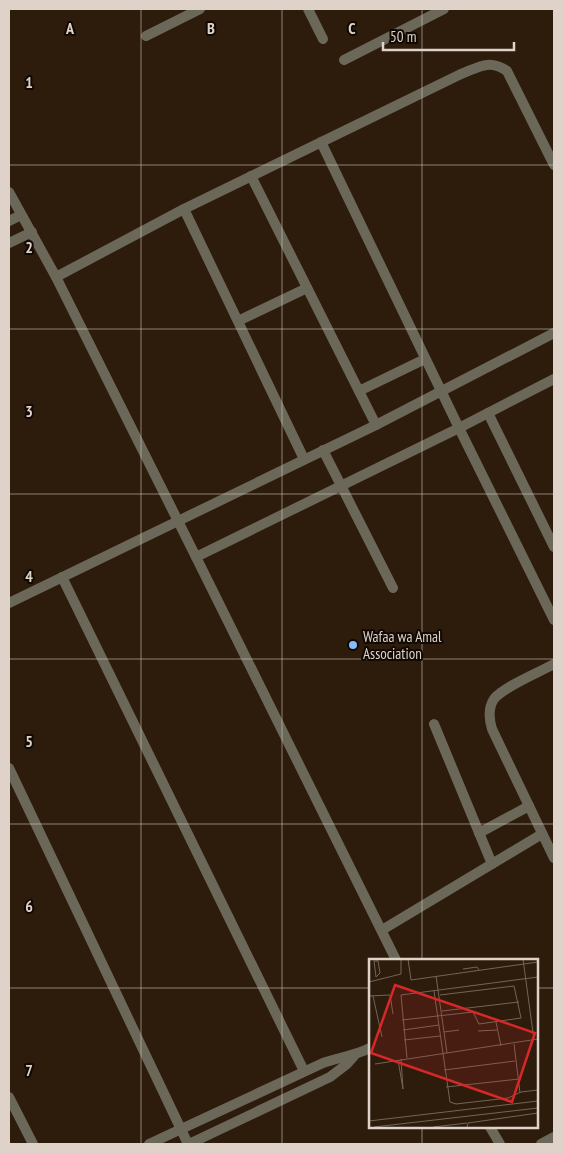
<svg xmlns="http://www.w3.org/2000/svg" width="563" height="1153" font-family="'PT Sans Narrow',sans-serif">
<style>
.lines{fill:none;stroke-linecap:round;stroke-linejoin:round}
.lane{stroke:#6c6859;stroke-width:10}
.grid{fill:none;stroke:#dfd3c9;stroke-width:1;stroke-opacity:0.55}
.poi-dot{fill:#87bbfb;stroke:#100803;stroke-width:2}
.labels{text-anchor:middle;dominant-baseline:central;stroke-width:4;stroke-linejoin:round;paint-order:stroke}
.poi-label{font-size:15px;fill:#dfd3c9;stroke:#100803;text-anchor:start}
.inset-road{fill:none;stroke:#746558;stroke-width:1}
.view{fill:#d62828;fill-opacity:0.15;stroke:#d62828;stroke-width:2.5}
.inset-edge{fill:none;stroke:#dfd3c9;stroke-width:2.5}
.grid-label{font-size:16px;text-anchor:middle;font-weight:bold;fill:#dfd3c9;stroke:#100803;stroke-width:4;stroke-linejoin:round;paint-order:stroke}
</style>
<rect width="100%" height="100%" fill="#2d1c0c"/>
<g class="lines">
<g class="lane">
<path d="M308,9L323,39"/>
<path d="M146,36L200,9"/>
<path d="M344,60L444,9"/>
<path d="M321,142L459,428L554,620"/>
<path d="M251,176L376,425"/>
<path d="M9,192L56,277L196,557L396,960"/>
<path d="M184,209L304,459"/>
<path d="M9,221L21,215"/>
<path d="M9,243L32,232"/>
<path d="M56,277L184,209L461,74C479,67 489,59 507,71L554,165"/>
<path d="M238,321L307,288"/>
<path d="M359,391L425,359"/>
<path d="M488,413L554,547"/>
<path d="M323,450L393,588"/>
<path d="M196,557L459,428L554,379"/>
<path d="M62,577L304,1071"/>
<path d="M9,603L376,425L554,333"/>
<path d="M554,664C540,672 503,687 494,699C488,708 489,719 492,729L554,858"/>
<path d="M434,724L492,864"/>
<path d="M9,768L188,1144"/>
<path d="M479,833L529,806"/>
<path d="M382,930L542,834"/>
<path d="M9,1097L33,1144"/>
<path d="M490,1127L500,1144"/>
<path d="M149,1144L323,1063C340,1057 354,1056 370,1048"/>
<path d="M189,1144L330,1077L347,1064L354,1056"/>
<path d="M541,1144L554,1137"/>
</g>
</g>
<path class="grid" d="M141,9V1144M282,9V1144M422,9V960M9,165H554M9,329H554M9,494H554M9,659H554M9,824H554M9,988H370M537,988H554M422,1127V1144"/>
<circle class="poi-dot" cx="353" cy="645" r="5"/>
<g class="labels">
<g class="poi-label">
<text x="363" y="636">Wafaa wa Amal<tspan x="363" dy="17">Association</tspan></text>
</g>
</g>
<g transform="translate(369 959)">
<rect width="169" height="169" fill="#2d1c0c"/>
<path class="inset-road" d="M39,0L42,21L169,3M154,0L165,81M5,2H9L11,14L7,18ZM94,10L108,8L110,11M67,17L78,94M0,23L32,15V0M65,32L81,143L87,145L139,139L152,133L169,131M0,37L21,36L24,55M4,37L13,78M73,52L150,43M33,61L104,53L110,65L152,59L145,27L71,36M127,63L132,87M34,71L70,66M109,72L128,71M75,73L90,71M35,81L71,77M145,85L151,134M38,99L32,36L169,18M29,101L34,130L32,100M6,105L169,80M75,111L146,102M77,128L150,120M0,162L169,142M5,168L169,149M64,168L98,164M98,168L99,164L169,154"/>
<path class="view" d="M26,26L166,74L143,143L2,94Z"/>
<rect width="169" height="169" class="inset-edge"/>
</g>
<g class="grid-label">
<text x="70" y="34">A</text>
<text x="211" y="34">B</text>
<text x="352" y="34">C</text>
<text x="29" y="88">1</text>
<text x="29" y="253">2</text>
<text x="29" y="417">3</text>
<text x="29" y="582">4</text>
<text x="29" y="747">5</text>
<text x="29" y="912">6</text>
<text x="29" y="1076">7</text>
</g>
<rect width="563" height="1153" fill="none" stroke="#dfd3c9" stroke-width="20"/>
<path d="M383 42v8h131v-8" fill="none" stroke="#dfd3c9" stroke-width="2.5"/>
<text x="390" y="42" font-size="15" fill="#dfd3c9" stroke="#100803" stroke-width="4" paint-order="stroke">50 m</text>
</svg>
